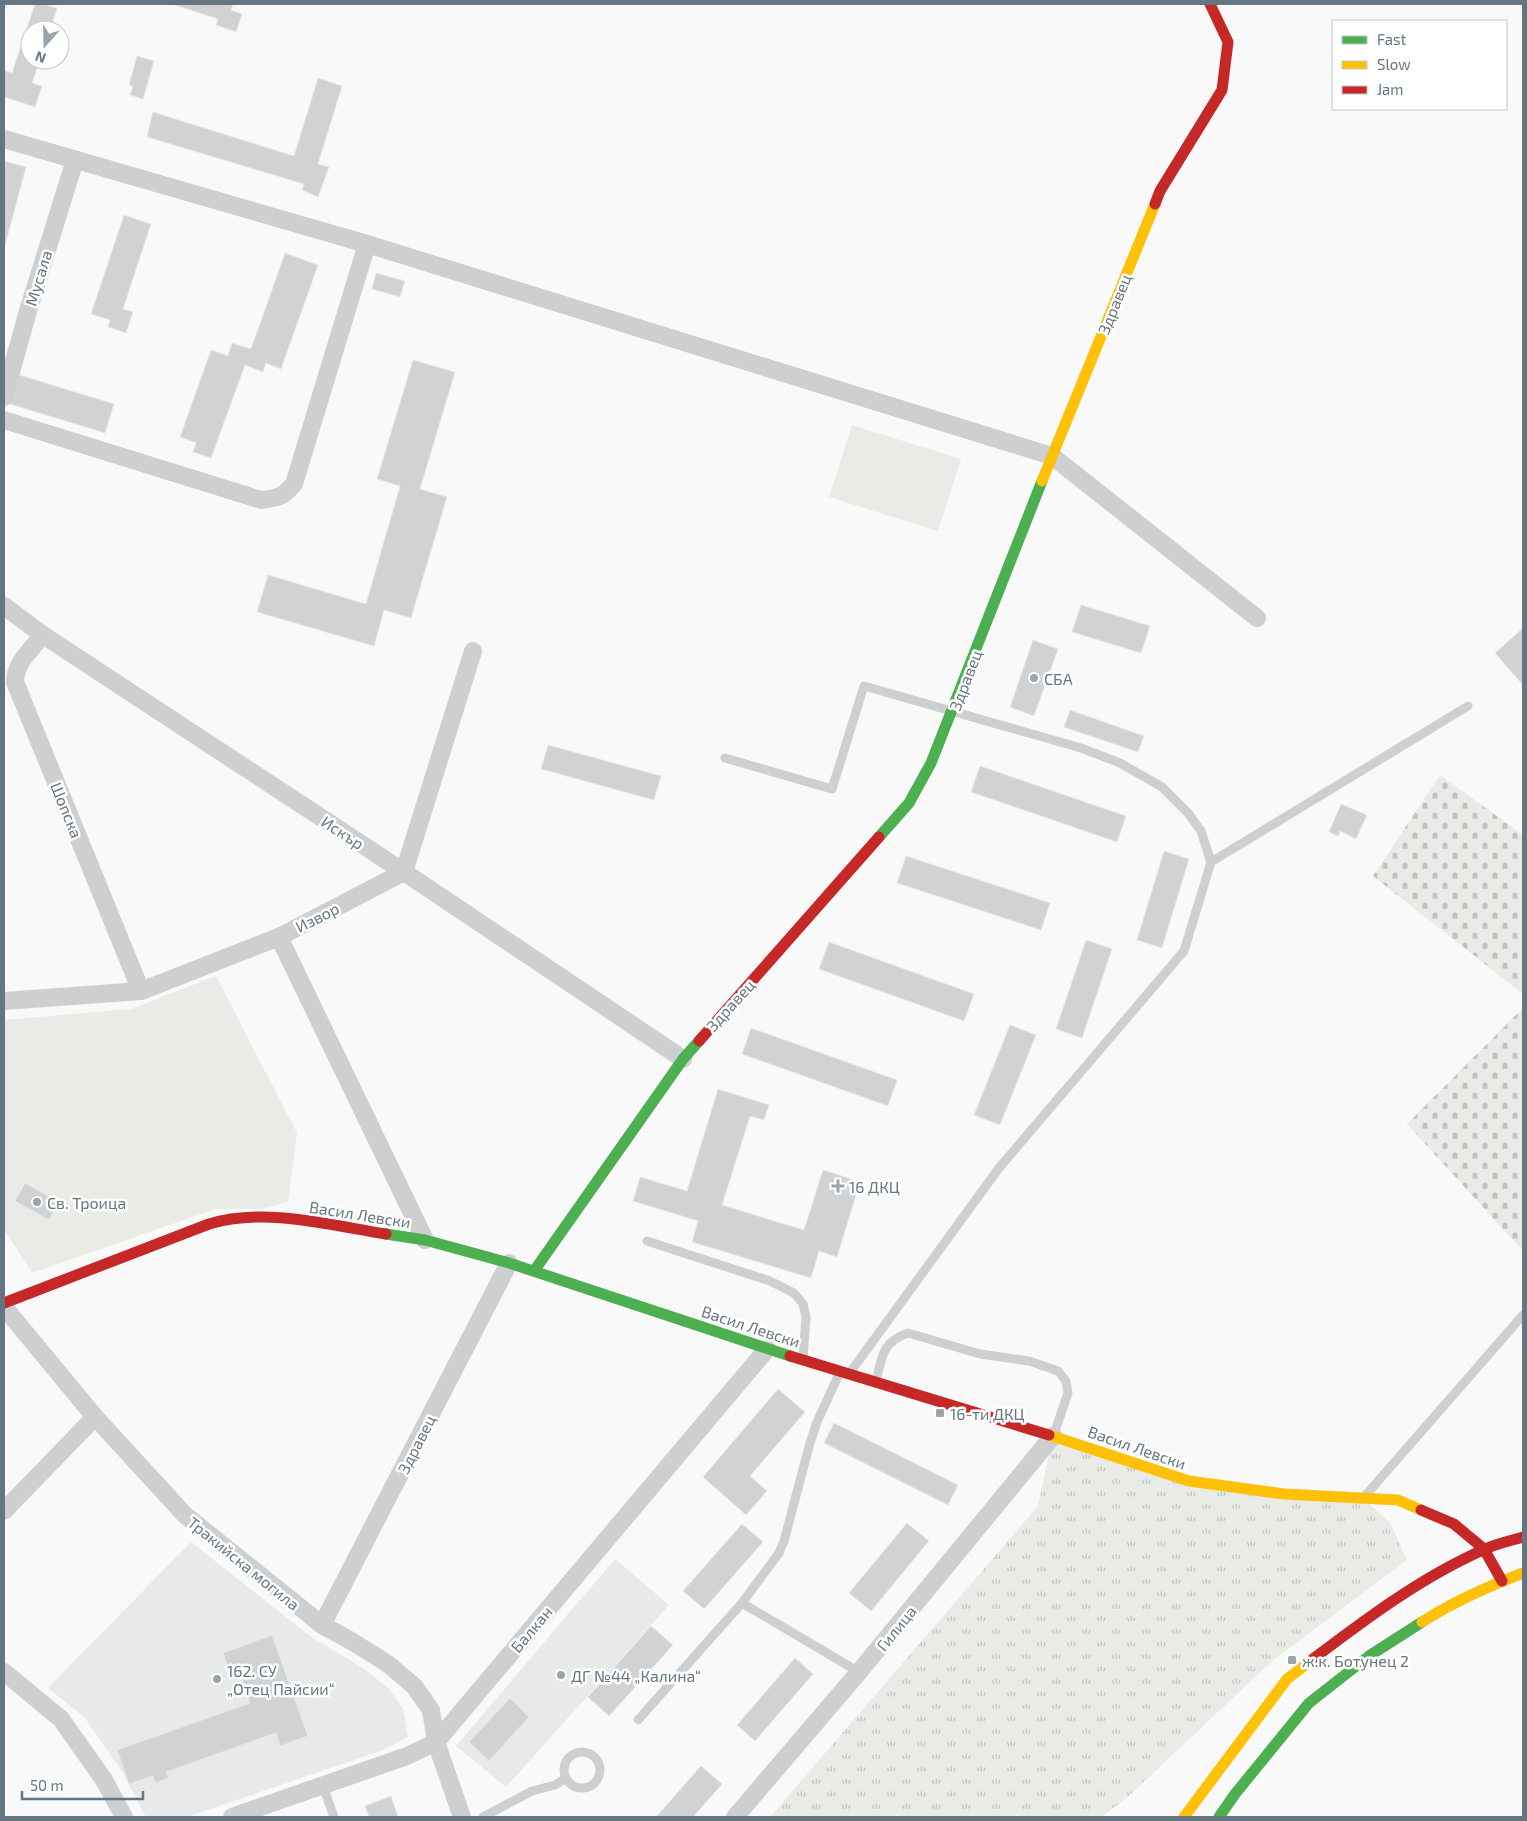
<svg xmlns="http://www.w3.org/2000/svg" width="1527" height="1821" font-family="'Exo 2',sans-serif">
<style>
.built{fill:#e8e9e9}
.grass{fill:url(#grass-tufts)}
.cemetery{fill:url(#cemetery-stones)}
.green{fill:#e8ebe6}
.building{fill:#d0d2d3;stroke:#e8e8e8}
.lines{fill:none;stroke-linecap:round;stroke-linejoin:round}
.lane{stroke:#cecfd0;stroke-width:9}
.street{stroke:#cecfd0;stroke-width:18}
.fast{stroke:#4caf50;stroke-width:11}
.slow{stroke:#ffc107;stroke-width:11}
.jam{stroke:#c62828;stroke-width:11}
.poi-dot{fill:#99a4ac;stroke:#fff;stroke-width:2}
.labels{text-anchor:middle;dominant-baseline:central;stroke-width:5;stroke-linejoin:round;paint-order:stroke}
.street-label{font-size:16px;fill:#657683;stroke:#fff}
.poi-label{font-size:16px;fill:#657683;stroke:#fff;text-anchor:start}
</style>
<defs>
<pattern id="grass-tufts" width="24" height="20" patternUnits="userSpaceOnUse" patternTransform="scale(1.25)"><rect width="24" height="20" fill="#e8ebe6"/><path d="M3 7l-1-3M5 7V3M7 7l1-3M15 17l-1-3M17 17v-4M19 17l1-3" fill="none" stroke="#c0c3c0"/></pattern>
<pattern id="cemetery-stones" width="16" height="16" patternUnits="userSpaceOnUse" patternTransform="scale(1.25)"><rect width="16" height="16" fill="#e8ebe6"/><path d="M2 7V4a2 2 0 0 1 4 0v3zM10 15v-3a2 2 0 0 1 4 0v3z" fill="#c0c3c0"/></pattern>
</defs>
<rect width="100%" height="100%" fill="#f9f9f9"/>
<g class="built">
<path d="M191,1542L310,1636L366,1670L389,1689L403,1709L408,1737L383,1750L187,1817H146L121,1770L85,1718L48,1688Z"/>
<path d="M615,1559L669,1605L506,1787L456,1746Z"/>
</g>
<path class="grass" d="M1053,1436L1189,1481L1363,1498L1390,1523L1407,1560L1272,1661L1131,1794L1102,1817H770L1038,1506Z"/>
<g class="cemetery">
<path d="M1440,775L1523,835V994L1373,876Z"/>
<path d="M1523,1008V1251L1407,1124Z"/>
</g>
<g class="green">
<path d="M852,425L961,459L938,531L829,497Z"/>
<path d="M216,976L297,1133L288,1202L261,1209H215L32,1273L4,1229V1020L131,1009Z"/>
</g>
<g class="building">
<path d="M35,4H43L57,8L50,30H30V60H40L32,83L42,86L35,107L4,97V70L12,73Z"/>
<path d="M172,4H233L231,10L242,14L236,32L216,25L218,19Z"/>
<path d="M137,56L154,61L143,99L130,95L133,86L129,85Z"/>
<path d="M318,78L342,86L318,164L329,167L318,197L302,190L304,184L147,137L153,112L294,156Z"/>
<path d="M4,161L26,167L4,249Z"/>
<path d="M124,215L151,224L123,309L133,312L126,333L108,327L110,320L91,314Z"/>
<path d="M285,253L318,265L281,369L266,363L263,372L245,365L211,458L193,452L196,443L180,437L211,350L228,356L232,343L251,349Z"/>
<path d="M376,273L405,281L400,297L372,289Z"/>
<path d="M413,360L455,372L420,489L447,497L411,618L384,610L374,646L257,612L268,575L366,604L400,486L377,479Z"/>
<path d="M16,374L114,404L105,433L7,403Z"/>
<path d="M1081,605L1150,626L1141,653L1072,632Z"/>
<path d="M1523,628V685L1495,653Z"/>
<path d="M1033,640L1058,649L1034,716L1010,707Z"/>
<path d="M1070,710L1144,736L1138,752L1064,727Z"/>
<path d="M548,745L661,776L654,800L541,769Z"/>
<path d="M980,766L1126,816L1117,842L971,792Z"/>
<path d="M1341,804L1367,815L1356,839L1340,831L1338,836L1329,832Z"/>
<path d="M1164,851L1189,859L1162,948L1137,940Z"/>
<path d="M906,856L1050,903L1041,930L897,883Z"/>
<path d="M1086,940L1112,949L1082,1038L1056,1029Z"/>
<path d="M829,942L974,994L964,1021L819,969Z"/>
<path d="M1010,1025L1036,1035L1000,1125L974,1115Z"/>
<path d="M751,1028L897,1080L888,1106L742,1054Z"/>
<path d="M718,1089L769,1105L764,1120L750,1116L722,1205L804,1230L823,1170L860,1182L837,1257L819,1251L811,1278L692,1242L698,1221L633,1201L640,1177L687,1191Z"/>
<path d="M25,1183L59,1202L49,1220L15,1201Z"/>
<path d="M778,1389L805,1412L750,1476L767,1491L746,1515L703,1477Z"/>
<path d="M834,1423L958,1485L948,1505L824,1443Z"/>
<path d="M907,1523L929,1541L871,1611L849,1593Z"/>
<path d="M742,1524L763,1542L704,1609L683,1591Z"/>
<path d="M651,1626L673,1645L609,1716L588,1697Z"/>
<path d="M272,1635L308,1736L280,1746L276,1733L166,1772L169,1778L155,1783L153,1776L129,1784L117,1750L250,1703L240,1673L231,1676L223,1653Z"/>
<path d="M795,1658L813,1674L755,1741L737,1725Z"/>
<path d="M510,1698L529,1717L489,1761L469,1742Z"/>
<path d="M701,1766L722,1784L693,1817H656Z"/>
<path d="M391,1796L398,1817H369L365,1806Z"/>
</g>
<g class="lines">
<g class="lane">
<path d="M725,758L832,789L864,686L1081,748L1120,763L1162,787L1188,813L1201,831L1211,862L1184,951L999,1168L849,1374"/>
<path d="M1211,862L1468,706"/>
<path d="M647,1241L770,1281L794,1293L803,1304L806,1317L803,1359"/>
<path d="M876,1381C882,1357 882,1342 908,1333L980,1354L1029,1361L1058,1371L1066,1381L1068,1393L1054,1434"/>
<path d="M1365,1496L1523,1315"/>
<path d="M742,1603L859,1672"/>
<path d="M638,1720L742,1603L779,1553L784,1541L810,1443L817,1422L840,1372"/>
<circle cx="582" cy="1770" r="18"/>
<path d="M323,1786L334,1817"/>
<path d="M483,1817L532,1791L555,1785L566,1778"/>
</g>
<g class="street">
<path d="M4,139L367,244L1052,456L1257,618"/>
<path d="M4,397L28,311L75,160"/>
<path d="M4,420L261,500C278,498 283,497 294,484L367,244"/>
<path d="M4,606L43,635L404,872L683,1059"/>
<path d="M43,635C31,650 15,663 15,682L141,991"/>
<path d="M279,937L425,1240"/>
<path d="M4,1001L141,991L279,937L404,872L473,651"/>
<path d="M4,1307L95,1417L185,1515L322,1625L353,1642L388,1664L414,1686L431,1710L436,1742L462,1817"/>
<path d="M4,1511L95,1417"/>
<path d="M322,1625L509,1263"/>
<path d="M4,1672L61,1719L104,1780L124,1817"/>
<path d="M232,1817L407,1756L436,1742L767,1349"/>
<path d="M735,1817L859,1672L1053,1436"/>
</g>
<g class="fast">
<path d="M879,837L909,803L931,763L1042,481"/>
<path d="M386,1234L425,1240L509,1263L790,1356"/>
<path d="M534,1271L683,1059L699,1041"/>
<path d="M1219,1817L1235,1794L1309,1703L1369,1656L1422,1622"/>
</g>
<g class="slow">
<path d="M1042,481L1155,204"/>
<path d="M1049,1435L1189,1481L1284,1494L1398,1500L1421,1510"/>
<path d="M1422,1622C1453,1602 1489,1586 1523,1573"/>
<path d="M1184,1817L1287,1679L1313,1659"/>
</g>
<g class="jam">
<path d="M1155,204L1160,191L1222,90L1228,42L1210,4"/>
<path d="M699,1041L879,837"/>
<path d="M4,1303L209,1224C265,1207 329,1225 386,1234"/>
<path d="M790,1356L1049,1435"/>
<path d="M1421,1510L1454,1524L1484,1549L1502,1581"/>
<path d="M1313,1659C1367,1618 1422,1577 1483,1550C1495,1544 1510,1541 1523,1537"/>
</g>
</g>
<g class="poi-dot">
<circle cx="1034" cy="678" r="5"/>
<path d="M835.5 1178.5h5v5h5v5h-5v5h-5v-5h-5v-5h5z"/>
<circle cx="37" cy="1202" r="5"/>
<rect x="935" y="1408" width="10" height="10" rx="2.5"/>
<rect x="1287" y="1655" width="10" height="10" rx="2.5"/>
<circle cx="561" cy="1675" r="5"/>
<circle cx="217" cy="1679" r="5"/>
</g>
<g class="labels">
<g class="street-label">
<text transform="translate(38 278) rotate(-73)">Мусала</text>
<text transform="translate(1114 304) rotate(-68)">Здравец</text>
<text transform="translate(965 680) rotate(-69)">Здравец</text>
<text transform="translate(67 810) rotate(68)">Шопска</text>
<text transform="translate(343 832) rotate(33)">Искър</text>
<text transform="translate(317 917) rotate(-27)">Извор</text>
<text transform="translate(730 1005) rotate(-48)">Здравец</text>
<text transform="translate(360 1214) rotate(9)">Васил Левски</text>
<text transform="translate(751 1326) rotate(18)">Васил Левски</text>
<text transform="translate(416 1444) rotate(-63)">Здравец</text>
<text transform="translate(1137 1447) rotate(19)">Васил Левски</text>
<text transform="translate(244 1563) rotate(39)">Тракийска могила</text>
<text transform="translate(896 1628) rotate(-51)">Гилица</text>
<text transform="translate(531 1629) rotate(-50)">Балкан</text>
</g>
<g class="poi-label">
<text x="1044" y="678">СБА</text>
<text x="849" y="1186">16 ДКЦ</text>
<text x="47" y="1202">Св. Троица</text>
<text x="950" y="1413">16-ти ДКЦ</text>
<text x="1302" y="1660">ж.к. Ботунец 2</text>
<text x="227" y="1670">162. СУ<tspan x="227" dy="18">„Отец Пайсии“</tspan></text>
<text x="571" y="1675">ДГ №44 „Калина“</text>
</g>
</g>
<rect width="1527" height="1821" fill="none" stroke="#657683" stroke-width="10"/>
<rect x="1332" y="20" width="175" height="90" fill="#ffffff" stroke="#c1c8cd"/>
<rect x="1342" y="36" width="25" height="8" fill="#4caf50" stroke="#c1c8cd"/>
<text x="1377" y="45" font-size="15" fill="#657683">Fast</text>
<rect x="1342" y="61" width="25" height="8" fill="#ffc107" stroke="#c1c8cd"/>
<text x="1377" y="70" font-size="15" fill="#657683">Slow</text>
<rect x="1342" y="86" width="25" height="8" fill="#c62828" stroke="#c1c8cd"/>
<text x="1377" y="95" font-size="15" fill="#657683">Jam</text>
<g transform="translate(45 45) rotate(200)"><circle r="24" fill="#ffffff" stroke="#c1c8cd"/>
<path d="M0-4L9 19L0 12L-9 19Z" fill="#99a4ac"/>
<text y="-8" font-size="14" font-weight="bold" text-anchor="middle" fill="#657683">N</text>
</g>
<path d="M22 1791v8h121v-8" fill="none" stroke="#657683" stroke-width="2.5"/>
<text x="30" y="1791" font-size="15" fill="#657683" stroke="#ffffff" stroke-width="4" paint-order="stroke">50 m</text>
</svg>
